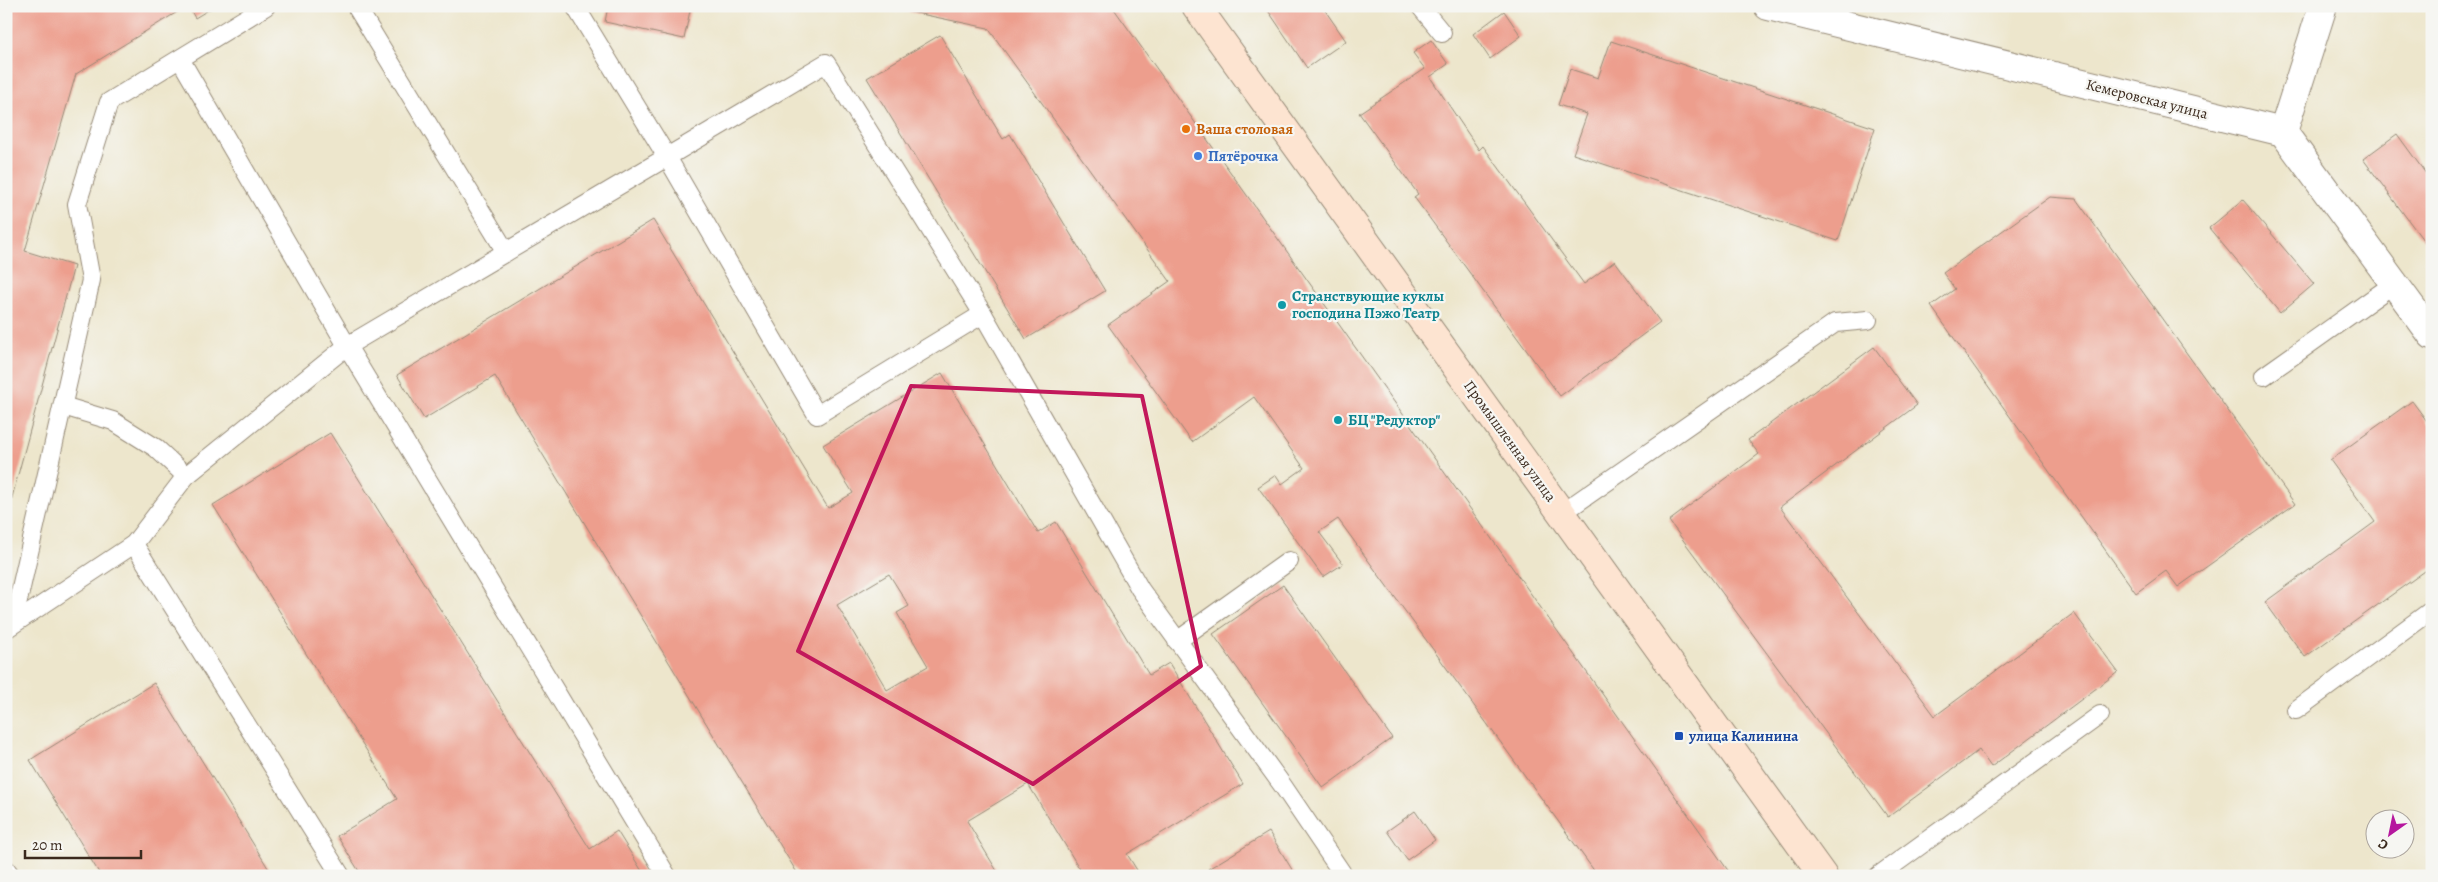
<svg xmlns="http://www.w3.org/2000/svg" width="2438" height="882" font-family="Alegreya,serif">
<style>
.building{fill:#ed9e8d;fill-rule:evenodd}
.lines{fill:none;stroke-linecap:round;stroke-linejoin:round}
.lane-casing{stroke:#948875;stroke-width:20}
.street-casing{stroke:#948875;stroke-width:30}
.secondary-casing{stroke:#948875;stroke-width:30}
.lane{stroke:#fff;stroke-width:18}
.street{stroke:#fff;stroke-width:28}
.secondary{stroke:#fde4d1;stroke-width:28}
.marked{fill:none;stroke:#c2185b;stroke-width:4;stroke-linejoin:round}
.food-dot{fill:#e8710a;stroke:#f6f6f2;stroke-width:2}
.shop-dot{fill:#3f7fe0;stroke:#f6f6f2;stroke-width:2}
.culture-dot{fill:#0f9aa8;stroke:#f6f6f2;stroke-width:2}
.transit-dot{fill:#1a4fb4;stroke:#f6f6f2;stroke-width:2}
.labels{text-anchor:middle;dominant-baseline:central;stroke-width:4.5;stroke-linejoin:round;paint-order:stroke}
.street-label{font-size:15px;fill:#3b2a1e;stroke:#f6f6f2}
.food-label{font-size:15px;font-weight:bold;fill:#c56008;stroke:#f6f6f2;text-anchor:start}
.shop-label{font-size:15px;font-weight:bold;fill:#366cbe;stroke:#f6f6f2;text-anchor:start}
.culture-label{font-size:15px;font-weight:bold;fill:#0d838f;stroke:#f6f6f2;text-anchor:start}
.transit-label{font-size:15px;font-weight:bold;fill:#164399;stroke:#f6f6f2;text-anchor:start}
</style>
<rect width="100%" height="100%" fill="#f6f6f2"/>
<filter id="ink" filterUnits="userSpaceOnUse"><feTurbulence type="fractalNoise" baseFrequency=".02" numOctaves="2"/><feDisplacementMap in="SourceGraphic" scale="10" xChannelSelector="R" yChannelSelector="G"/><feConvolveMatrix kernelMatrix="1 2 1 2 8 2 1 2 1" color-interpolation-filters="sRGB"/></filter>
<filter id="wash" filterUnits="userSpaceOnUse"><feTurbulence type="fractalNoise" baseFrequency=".0096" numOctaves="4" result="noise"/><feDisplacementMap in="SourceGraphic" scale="20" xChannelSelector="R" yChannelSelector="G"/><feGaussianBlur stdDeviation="1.12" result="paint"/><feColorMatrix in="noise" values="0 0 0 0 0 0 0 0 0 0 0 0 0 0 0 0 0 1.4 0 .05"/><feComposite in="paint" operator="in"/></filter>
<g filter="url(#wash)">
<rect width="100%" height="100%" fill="#ede6cc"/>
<g id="blocks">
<g class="building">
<path d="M11,6H187L76,74L25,251L74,266L7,516L6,9Z"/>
<path d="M188,6H215L195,18Z"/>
<path d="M608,6H691L684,39L605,22Z"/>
<path d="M882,6H1112L1732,876H1598L1338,519L1319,532L1343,564L1323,577L1258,487L1276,475L1282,484L1304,468L1254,397L1192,442L1108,325L1170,281L988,28Z"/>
<path d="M1265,6H1322L1346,41L1307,68Z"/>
<path d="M1504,11L1521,36L1490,59L1473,34Z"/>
<path d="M940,35L1003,139L1010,134L1105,291L1026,339L867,78Z"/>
<path d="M1431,40L1448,64L1430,77L1479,150L1483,146L1584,284L1615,261L1660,322L1560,396L1414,197L1418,194L1359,113L1425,69L1413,53Z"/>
<path d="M1611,41L1875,128L1838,241L1573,154L1587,114L1558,105L1570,69L1598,78Z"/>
<path d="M2397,134L2432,182V252L2363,159Z"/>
<path d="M2050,197L2076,199L2295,504L2178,587L2166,571L2136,593L1931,306L1955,289L1943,273Z"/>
<path d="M2243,200L2314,284L2280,313L2209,228Z"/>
<path d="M653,220L828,508L853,493L823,445L942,373L1038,533L1056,522L1149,675L1169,663L1243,784L1127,854L1140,875L1084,876L1028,784L967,821L1000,876H799L495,376L424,419L397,375ZM889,574L909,606L897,613L928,666L887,690L837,605Z"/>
<path d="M1874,347L1917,405L1780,507L1935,716L2074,613L2118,672L1991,767L1979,750L1888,817L1669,521L1759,454L1748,440Z"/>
<path d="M2412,401L2432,428V566L2305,657L2265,602L2375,522L2330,460Z"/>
<path d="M330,433L590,849L617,831L645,876H362L337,836L397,799L213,505Z"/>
<path d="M1283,585L1392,738L1323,788L1213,634Z"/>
<path d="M154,683L273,876H101L30,760Z"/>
<path d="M1415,811L1435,840L1407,860L1387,831Z"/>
<path d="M1269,832L1296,876H1212L1208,869Z"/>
</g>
</g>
</g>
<g filter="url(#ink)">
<use href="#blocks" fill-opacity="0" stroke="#948875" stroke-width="1"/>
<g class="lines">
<defs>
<g id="lane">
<path d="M356,6L506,252"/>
<path d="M575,6L667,157L817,415L983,314"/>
<path d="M1420,6L1442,33"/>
<path d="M180,59L347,346L667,876"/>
<path d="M2264,376L2395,283"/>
<path d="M63,406L113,421L156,448L186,476"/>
<path d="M1562,513L1835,323L1868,320"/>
<path d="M134,544L341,876"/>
<path d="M13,623L91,280L77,204L109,102L266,6"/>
<path d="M6,629L134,544L186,476L347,346L826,63L983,314L1140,589L1283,786L1344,876"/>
<path d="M1177,641L1289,561"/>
<path d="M2296,710L2432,610"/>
<path d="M6,869L11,876"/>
<path d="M1878,876L2100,715"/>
</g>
<g id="street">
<path d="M1768,6L2283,132L2432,335"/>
<path d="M2283,132L2323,6"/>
</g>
<path id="secondary" d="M1196,6L1823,876"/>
</defs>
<use href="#lane" class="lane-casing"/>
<use href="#street" class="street-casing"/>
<use href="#secondary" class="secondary-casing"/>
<use href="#lane" class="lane"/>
<use href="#street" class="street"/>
<use href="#secondary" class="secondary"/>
</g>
</g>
<path class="marked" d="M911,386L1142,396L1201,666L1033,784L798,651Z"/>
<circle class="food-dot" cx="1186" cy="129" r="5"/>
<circle class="shop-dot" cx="1198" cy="156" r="5"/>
<g class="culture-dot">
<circle cx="1282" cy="305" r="5"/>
<circle cx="1338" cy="420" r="5"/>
</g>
<rect class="transit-dot" x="1674" y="731" width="10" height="10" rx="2.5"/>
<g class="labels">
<g class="street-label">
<text transform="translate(2147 99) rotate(14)">Кемеровская улица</text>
<text transform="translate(1510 441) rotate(54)">Промышленная улица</text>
</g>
<g class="food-label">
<text x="1196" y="129">Ваша столовая</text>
</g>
<g class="shop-label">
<text x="1208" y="156">Пятёрочка</text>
</g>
<g class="culture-label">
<text x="1292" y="296">Странствующие куклы<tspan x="1292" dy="17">господина Пэжо Театр</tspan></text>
<text x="1348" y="420">БЦ "Редуктор"</text>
</g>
<g class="transit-label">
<text x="1689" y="736">улица Калинина</text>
</g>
</g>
<rect width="2438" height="882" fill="none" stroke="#f6f6f2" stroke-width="25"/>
<g transform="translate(2390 834) rotate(213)"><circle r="24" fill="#f6f6f2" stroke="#aba49d"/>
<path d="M0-4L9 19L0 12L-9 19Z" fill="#b5179e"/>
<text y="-8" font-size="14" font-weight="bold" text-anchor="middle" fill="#3b2a1e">С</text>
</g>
<path d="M25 850v8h116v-8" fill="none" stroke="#3b2a1e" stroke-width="2.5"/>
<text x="32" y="850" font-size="15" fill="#3b2a1e" stroke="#f6f6f2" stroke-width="4" paint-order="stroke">20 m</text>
</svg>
